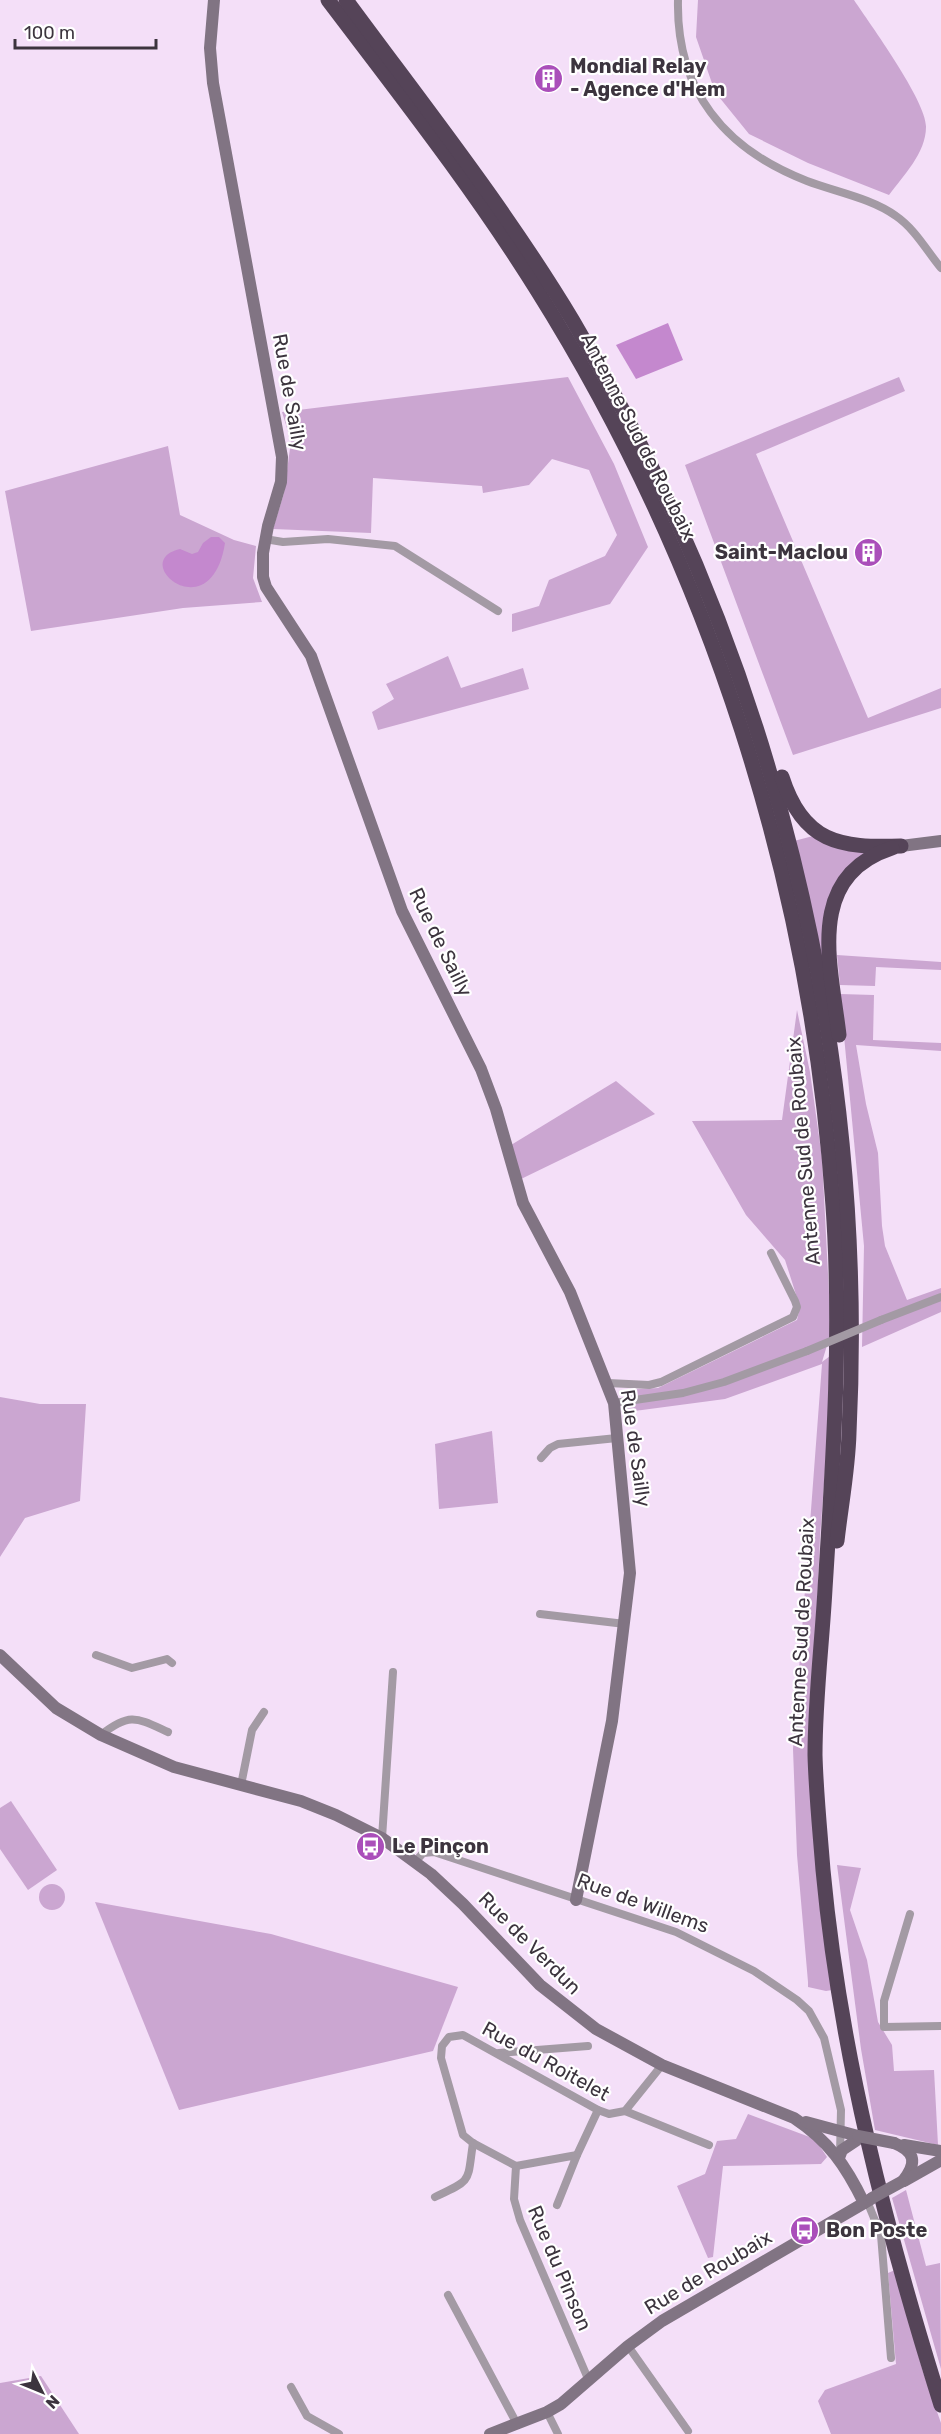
<svg xmlns="http://www.w3.org/2000/svg" width="941" height="2434" font-family="Rubik,sans-serif">
<style>
.green{fill:#cba6d1}
.water{fill:#c488ce}
.lines{fill:none;stroke-linecap:round;stroke-linejoin:round}
.street{stroke:#a39aa4;stroke-width:8}
.secondary{stroke:#817483;stroke-width:12}
.highway{stroke:#554458;stroke-width:15}
.street-bridge{stroke:#a39aa4;stroke-width:8}
.secondary-bridge{stroke:#817483;stroke-width:12}
.labels{text-anchor:middle;dominant-baseline:central;stroke-width:4.5;stroke-linejoin:round;paint-order:stroke}
.poi-label{font-size:20px;font-weight:bold;fill:#3c343e;stroke:#fff;text-anchor:start}
.street-label{font-size:20px;fill:#3c343e;stroke:#fff}
</style>
<rect width="100%" height="100%" fill="#f4dff8"/>
<g class="green">
<path d="M698,0H854C870,24 927,102 926,127C926,153 903,176 889,195L808,163L749,134L715,92L696,37Z"/>
<path d="M568,377L614,464L648,547L610,604L512,632V614L539,606L549,580L605,556L617,535L589,470L552,459L529,485L483,493L482,486L373,478L371,533L273,529L284,493L291,441L282,412Z"/>
<path d="M899,377L905,391L756,454L868,718L941,688V708L793,755L685,465Z"/>
<path d="M168,446L180,515L234,540L256,546L253,578L262,602L183,608L31,631L5,491Z"/>
<path d="M448,656L461,688L523,668L529,689L378,730L372,712L394,699L386,684Z"/>
<path d="M813,836L867,851L851,868L825,953L821,955L794,841Z"/>
<path d="M837,955L941,962V970L876,967L875,986L840,985Z"/>
<path d="M840,994L874,995L873,1040L941,1043V1051L856,1045L866,1104L878,1153L882,1226L885,1246L907,1300L941,1288V1312L862,1347L864,1246Z"/>
<path d="M797,1010L810,1072L822,1158L831,1332L822,1362L830,1356L831,1391L820,1537L814,1680L832,1990L826,1991L808,1987V1982L797,1855L793,1749L822,1364L725,1399L627,1412L624,1390L658,1388L797,1320L800,1307L785,1260L746,1215L692,1121L782,1120Z"/>
<path d="M616,1081L655,1114L521,1179L511,1145Z"/>
<path d="M0,1397L40,1404H86L80,1501L25,1518L0,1557Z"/>
<path d="M492,1431L498,1503L439,1509L435,1444Z"/>
<path d="M11,1801L57,1870L28,1890L0,1849V1808Z"/>
<path d="M837,1865L861,1868L850,1910L867,1960L878,2022L892,2045L894,2071L934,2070L938,2145L875,2130L861,2049Z"/>
<circle cx="52" cy="1897" r="13"/>
<path d="M95,1902L271,1934L458,1987L433,2051L179,2110Z"/>
<path d="M748,2114L815,2139L827,2157L821,2164L723,2166L713,2257L708,2258L677,2186L705,2174L717,2141L736,2139Z"/>
<path d="M906,2190L926,2266L940,2263L941,2369L892,2198Z"/>
<path d="M895,2270L923,2372L941,2423V2434H831L818,2401L825,2390L896,2364L888,2273Z"/>
<path d="M41,2376L79,2434H0V2383Z"/>
</g>
<g class="water">
<path d="M668,323L683,360L636,379L616,345Z"/>
<path d="M211,537H219L225,543C211,632 127,561 180,549L192,554L198,552L203,543Z"/>
</g>
<g class="lines">
<g class="street">
<path d="M678,0C676,90 724,149 807,181C836,192 871,198 896,216C915,229 927,251 941,268"/>
<path d="M265,539L283,542L328,539L395,546L498,611"/>
<path d="M881,1320L941,1297"/>
<path d="M608,1383L649,1385L661,1382L793,1317L797,1307L795,1301L771,1253"/>
<path d="M614,1403L683,1393L724,1382L807,1351"/>
<path d="M541,1458L550,1448L558,1444L617,1438"/>
<path d="M540,1614L625,1624"/>
<path d="M96,1655L132,1668L167,1659L172,1663"/>
<path d="M101,1735C130,1712 137,1718 168,1732"/>
<path d="M241,1785L252,1730L264,1712"/>
<path d="M382,1838L393,1672"/>
<path d="M415,1862L423,1853L434,1852L676,1932L754,1971L797,2000L809,2011L824,2038L841,2110L840,2154"/>
<path d="M910,1914L884,2001V2027L941,2026"/>
<path d="M499,2053L588,2046"/>
<path d="M625,2111L709,2145"/>
<path d="M577,2155L598,2110"/>
<path d="M516,2166L577,2155L557,2205"/>
<path d="M435,2197C473,2179 467,2183 473,2143"/>
<path d="M867,2201L881,2235L891,2358"/>
<path d="M448,2295L517,2424"/>
<path d="M628,2346L688,2431"/>
<path d="M589,2381L520,2220L514,2199L516,2166L473,2143L463,2135L441,2058L442,2046L449,2037L463,2035L598,2110L609,2114L625,2111L662,2065"/>
<path d="M291,2387L307,2416L339,2434"/>
<path d="M547,2412L558,2434"/>
</g>
<g class="secondary">
<path d="M214,0L210,48L213,83L282,457L281,482L268,526L263,553V577L266,587L311,656L402,911L481,1069L496,1109L523,1203L570,1292L614,1403L630,1573L612,1721L576,1900"/>
<path d="M901,846L941,841"/>
<path d="M0,1655L56,1708L101,1735L174,1767L301,1801L336,1815L382,1838L431,1874L463,1904L540,1985L596,2029L662,2065L794,2118C829,2141 846,2166 864,2203"/>
<path d="M806,2122L858,2136"/>
<path d="M894,2143C916,2152 917,2163 903,2181"/>
<path d="M904,2145L941,2151"/>
<path d="M839,2158L842,2150L857,2140"/>
<path d="M904,2181L941,2160"/>
<path d="M490,2434L547,2412L561,2404L628,2346L662,2321L871,2199"/>
</g>
<g class="highway">
<path d="M328,0C400,95 474,189 537,290C710,566 811,882 833,1206C842,1333 833,1462 825,1589C822,1644 815,1699 815,1755C816,1793 820,1831 823,1870C840,2053 886,2230 941,2405"/>
<path d="M346,0C424,106 505,208 573,321C772,656 868,1045 849,1433C848,1470 841,1505 837,1541"/>
<path d="M782,777C803,843 840,848 901,846"/>
<path d="M839,1035C831,965 804,877 892,848"/>
</g>
<path class="street-bridge" d="M807,1351L881,1320"/>
<g class="secondary-bridge">
<path d="M858,2136L894,2143"/>
<path d="M872,2198L903,2181"/>
</g>
</g>
<defs>
<symbol id="building-disc" viewBox="-11 -11 22 22"><circle r="9.5" fill="#aa4fba" stroke="#fff"/><path d="M-4-6H4V6H1V3H-1V6H-4ZM-2.5-4.3h1.7v1.8h-1.7ZM.8-4.3h1.7v1.8H.8ZM-2.5-1h1.7V.8h-1.7ZM.8-1h1.7V.8H.8Z" fill="#fff"/></symbol>
<symbol id="bus-disc" viewBox="-11 -11 22 22"><circle r="9.5" fill="#aa4fba" stroke="#fff"/><path d="M-5-6H5V4H4V6H2V4H-2V6H-4V4H-5ZM-3.5-4V0h7V-4ZM-3.5 1.2v1.5H-2V1.2ZM2 1.2v1.5H3.5V1.2Z" fill="#fff"/></symbol>
</defs>
<g fill-rule="evenodd">
<use href="#building-disc" x="532" y="62" width="33" height="33"/>
<use href="#building-disc" x="852" y="536" width="33" height="33"/>
<use href="#bus-disc" x="354" y="1830" width="33" height="33"/>
<use href="#bus-disc" x="788" y="2214" width="33" height="33"/>
</g>
<g class="labels">
<g class="poi-label">
<text x="570" y="66">Mondial Relay<tspan x="570" dy="23">- Agence d'Hem</tspan></text>
<text x="848" y="552" text-anchor="end">Saint-Maclou</text>
<text x="392" y="1846">Le Pinçon</text>
<text x="826" y="2230">Bon Poste</text>
</g>
<g class="street-label">
<text transform="translate(290 392) rotate(80)">Rue de Sailly</text>
<text transform="translate(639 436) rotate(63)">Antenne Sud de Roubaix</text>
<text transform="translate(441 942) rotate(64)">Rue de Sailly</text>
<text transform="translate(803 1151) rotate(-95)">Antenne Sud de Roubaix</text>
<text transform="translate(636 1448) rotate(82)">Rue de Sailly</text>
<text transform="translate(801 1632) rotate(-87)">Antenne Sud de Roubaix</text>
<text transform="translate(643 1903) rotate(20)">Rue de Willems</text>
<text transform="translate(530 1943) rotate(45)">Rue de Verdun</text>
<text transform="translate(546 2061) rotate(29)">Rue du Roitelet</text>
<text transform="translate(560 2268) rotate(67)">Rue du Pinson</text>
<text transform="translate(708 2272) rotate(-31)">Rue de Roubaix</text>
</g>
</g>
<g transform="translate(42 2392) rotate(133)" stroke="#ffffff" stroke-width="4.5" paint-order="stroke">
<path d="M0-4.5L10 22L0 15L-10 22Z" fill="#3c343e"/>
<text y="-9" font-size="16" font-weight="bold" text-anchor="middle" fill="#3c343e">N</text>
</g>
<path d="M15 39v9h141v-9" fill="none" stroke="#3c343e" stroke-width="3"/>
<text x="24" y="39" font-size="18" fill="#3c343e" stroke="#ffffff" stroke-width="4.5" paint-order="stroke">100 m</text>
</svg>
